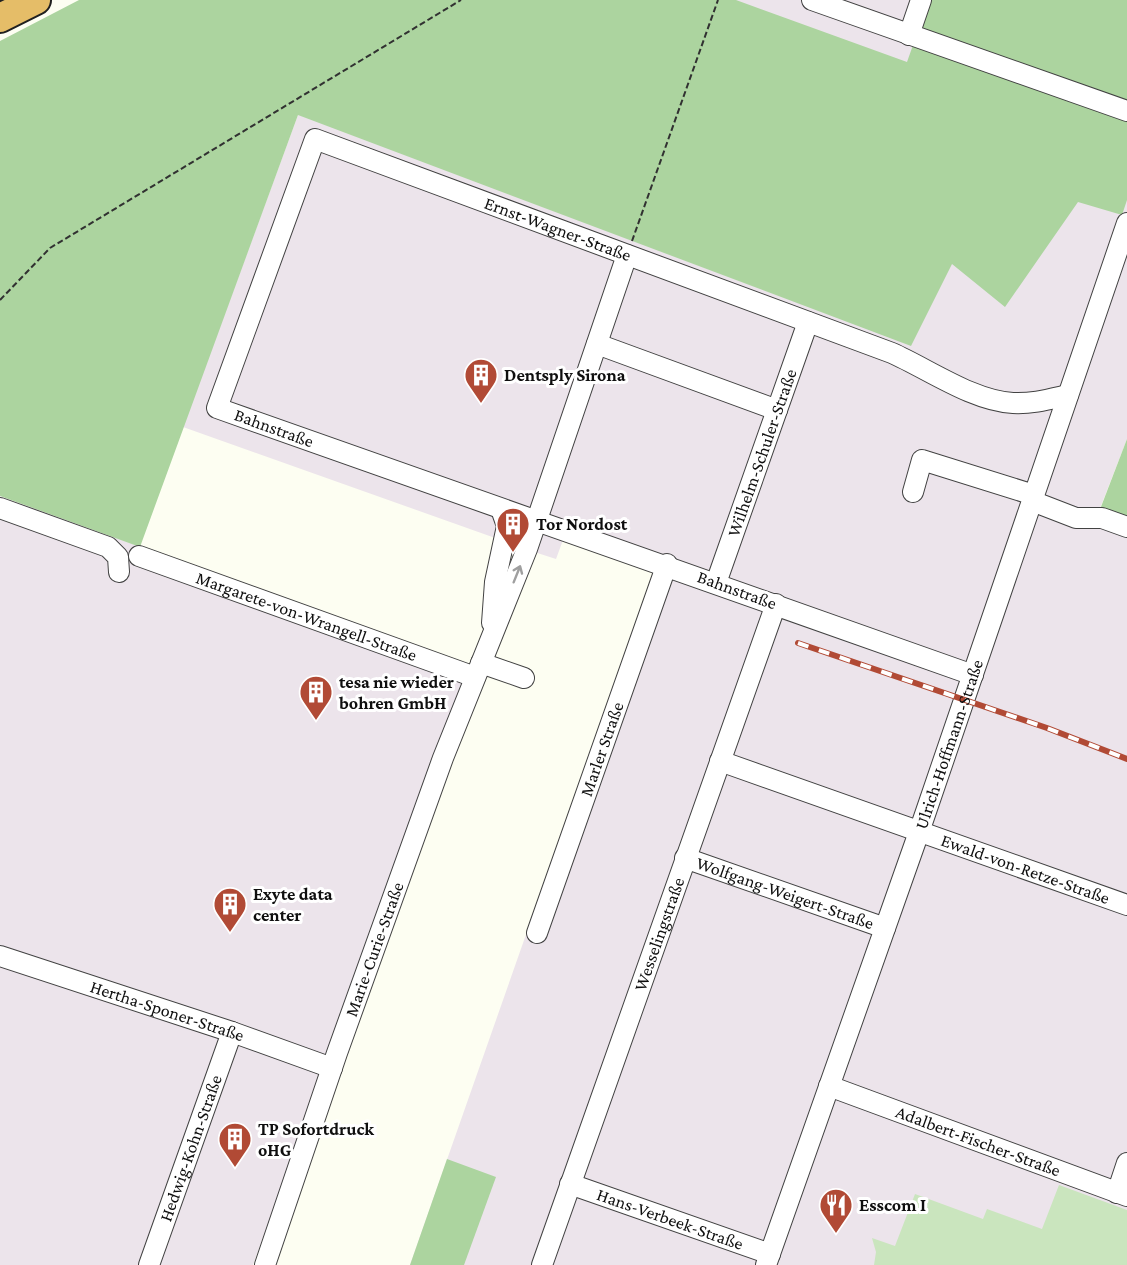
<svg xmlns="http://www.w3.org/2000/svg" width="1127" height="1265" font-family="'Crimson Pro',serif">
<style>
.industrial{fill:#ece4eb}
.green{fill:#cae5be}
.forest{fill:#acd49f}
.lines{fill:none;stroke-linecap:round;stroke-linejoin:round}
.minor-casing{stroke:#424242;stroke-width:22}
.highway-casing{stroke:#202020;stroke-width:32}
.path{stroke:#313131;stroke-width:2;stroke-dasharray:6 3;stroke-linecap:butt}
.minor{stroke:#fff;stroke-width:20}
.highway{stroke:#e5bd68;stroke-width:28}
.rail-casing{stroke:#b14a35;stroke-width:6}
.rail{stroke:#fff;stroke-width:4;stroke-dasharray:11;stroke-linecap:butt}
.oneway{stroke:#9f9f9f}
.labels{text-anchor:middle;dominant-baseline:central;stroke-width:6;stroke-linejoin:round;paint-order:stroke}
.street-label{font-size:18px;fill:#0f0f0f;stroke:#fff}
.poi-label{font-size:18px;font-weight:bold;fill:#0f0f0f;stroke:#fff;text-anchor:start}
</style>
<rect width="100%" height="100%" fill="#fdfef2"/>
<g class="industrial">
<path d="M539,0H1127V439L1099,511L1127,522V1265H410L654,570L563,540L556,559L525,549L526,542L509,536L498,539L183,427L298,115Z"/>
<path d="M0,496L469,665L253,1265H0Z"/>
</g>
<path class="green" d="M1059,1185L1127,1210V1265H874L876,1252L872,1238L895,1246L915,1194L983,1219L987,1209L1042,1229Z"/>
<g class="forest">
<path d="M79,0H736L907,62L929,0H1127V200L1122,215L1078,202L1005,307L952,264L911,346L298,115L140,547L0,496V41Z"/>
<path d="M1127,439V522L1099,512Z"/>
<path d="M447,1159L496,1177L464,1265H410Z"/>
</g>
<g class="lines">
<defs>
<g id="minor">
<path d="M812,0L1127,111"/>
<path d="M909,35L921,0"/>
<path d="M597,344L777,410"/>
<path d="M913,492L922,460L1034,495"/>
<path d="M1032,501L1076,518H1102L1127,527"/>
<path d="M0,508L108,547L118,557L119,572"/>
<path id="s1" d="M139,556L475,677"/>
<path id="s2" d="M716,583L808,322"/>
<path d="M492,623L495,582L507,526L501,509"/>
<path d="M481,663L524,678"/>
<path id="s3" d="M973,675L217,408L315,139L892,353C928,369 973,401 1013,403C1032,404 1050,399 1068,395"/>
<path id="s4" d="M720,761L1127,905"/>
<path id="s5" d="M685,858L885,928"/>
<path id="s6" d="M537,933L667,564"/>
<path id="s7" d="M0,956L232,1032L332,1068"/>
<path id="s8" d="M829,1086L1127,1196"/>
<path id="s9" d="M570,1184L770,1254"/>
<path d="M1117,1193L1127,1163"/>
<path id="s10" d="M149,1265L232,1032"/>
<path id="s11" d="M265,1265L337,1053L443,758L527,549L627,255"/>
<path id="s12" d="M542,1265L776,604"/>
<path id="s13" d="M766,1265L919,832L1127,223"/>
</g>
<path id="highway" d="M0,18L36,0"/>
</defs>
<use href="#minor" class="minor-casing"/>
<use href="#highway" class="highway-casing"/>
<g class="path">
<path d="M632,241L718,0"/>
<path d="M0,300L50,248L461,0"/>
</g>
<use href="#minor" class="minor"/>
<use href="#highway" class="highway"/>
<defs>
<path id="rail" d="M798,643L1047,728L1127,759"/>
</defs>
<use href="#rail" class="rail-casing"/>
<use href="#rail" class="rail"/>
</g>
<defs><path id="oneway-shaft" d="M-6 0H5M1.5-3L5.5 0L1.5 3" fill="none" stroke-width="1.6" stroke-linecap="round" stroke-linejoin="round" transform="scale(1.5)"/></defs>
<use class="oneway" href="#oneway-shaft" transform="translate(517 574) rotate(-68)"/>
<defs>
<symbol id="building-pin" viewBox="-11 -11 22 30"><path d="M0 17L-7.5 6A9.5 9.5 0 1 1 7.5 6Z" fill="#b14a35" stroke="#fff"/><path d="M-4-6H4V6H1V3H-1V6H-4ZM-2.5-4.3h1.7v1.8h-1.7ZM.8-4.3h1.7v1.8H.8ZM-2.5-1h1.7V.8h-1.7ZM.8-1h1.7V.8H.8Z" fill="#fff"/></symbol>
<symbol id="restaurant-pin" viewBox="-11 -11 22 30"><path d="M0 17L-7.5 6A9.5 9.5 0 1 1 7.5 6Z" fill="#b14a35" stroke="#fff"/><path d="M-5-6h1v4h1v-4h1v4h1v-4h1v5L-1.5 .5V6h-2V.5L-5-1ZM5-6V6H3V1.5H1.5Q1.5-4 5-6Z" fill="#fff"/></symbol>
</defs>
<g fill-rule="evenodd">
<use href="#building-pin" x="462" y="356" width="38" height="52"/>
<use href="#building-pin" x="494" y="505" width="38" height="52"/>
<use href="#building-pin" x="297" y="673" width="38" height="52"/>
<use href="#building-pin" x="211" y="885" width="38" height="52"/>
<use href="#building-pin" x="216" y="1120" width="38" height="52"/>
<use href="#restaurant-pin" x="817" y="1186" width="38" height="52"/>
</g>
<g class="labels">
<g class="street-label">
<text stroke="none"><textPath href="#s3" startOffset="1347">Ernst-Wagner-Straße</textPath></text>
<text transform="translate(274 428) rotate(20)">Bahnstraße</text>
<text stroke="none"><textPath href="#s2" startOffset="138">Wilhelm-Schuler-Straße</textPath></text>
<text transform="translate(737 590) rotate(20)">Bahnstraße</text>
<text stroke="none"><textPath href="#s1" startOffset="178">Margarete-von-Wrangell-Straße</textPath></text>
<text stroke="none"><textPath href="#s13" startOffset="552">Ulrich-Hoffmann-Straße</textPath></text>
<text stroke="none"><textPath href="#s6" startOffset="195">Marler Straße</textPath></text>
<text stroke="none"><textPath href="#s4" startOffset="324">Ewald-von-Retze-Straße</textPath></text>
<text stroke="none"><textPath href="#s5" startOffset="106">Wolfgang-Weigert-Straße</textPath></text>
<text stroke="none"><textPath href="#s12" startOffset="351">Wesselingstraße</textPath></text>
<text stroke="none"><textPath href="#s11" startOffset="334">Marie-Curie-Straße</textPath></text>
<text stroke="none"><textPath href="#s7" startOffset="176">Hertha-Sponer-Straße</textPath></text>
<text stroke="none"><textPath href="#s8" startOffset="159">Adalbert-Fischer-Straße</textPath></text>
<text stroke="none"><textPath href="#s10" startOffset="124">Hedwig-Kohn-Straße</textPath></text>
<text stroke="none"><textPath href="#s9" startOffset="106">Hans-Verbeek-Straße</textPath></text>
</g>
<g class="poi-label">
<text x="504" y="375">Dentsply Sirona</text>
<text x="536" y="524">Tor Nordost</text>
<text x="339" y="682">tesa nie wieder<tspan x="339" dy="21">bohren GmbH</tspan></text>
<text x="253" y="894">Exyte data<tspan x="253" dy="21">center</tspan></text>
<text x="258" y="1129">TP Sofortdruck<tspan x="258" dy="21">oHG</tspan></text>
<text x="859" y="1205">Esscom I</text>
</g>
</g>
</svg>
